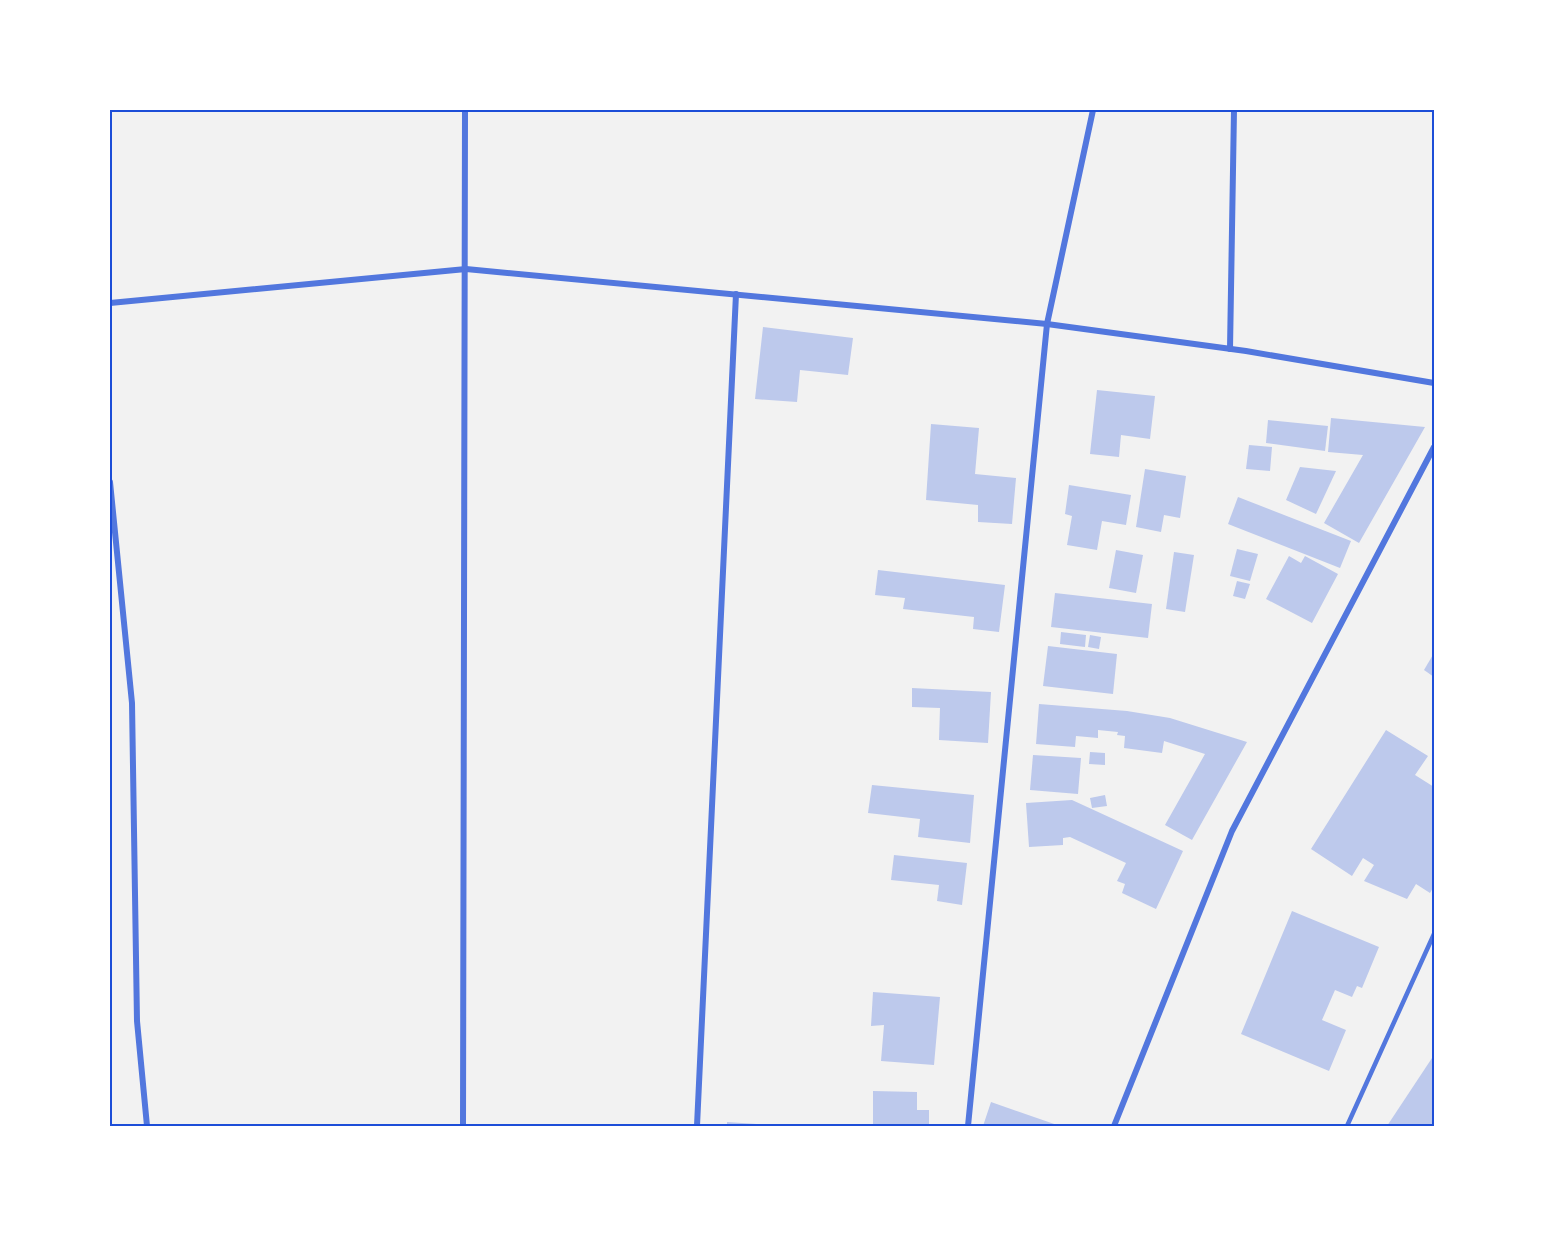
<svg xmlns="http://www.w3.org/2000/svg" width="1544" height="1236" font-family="'Archivo Narrow',sans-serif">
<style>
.building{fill:#bdc9ec}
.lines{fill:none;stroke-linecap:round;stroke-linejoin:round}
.service{stroke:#5277de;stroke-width:4.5}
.minor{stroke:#5277de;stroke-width:6}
.neatline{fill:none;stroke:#1d4ed8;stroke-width:2}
</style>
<rect width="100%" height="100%" fill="#f2f2f2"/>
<g class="building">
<path d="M763,327L853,338L848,375L800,370L797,402L755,399Z"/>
<path d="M1097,390L1155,396L1150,439L1121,435L1119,457L1090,454Z"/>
<path d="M1331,418L1425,427L1359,543L1324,523L1363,455L1328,452Z"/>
<path d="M1268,420L1328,426L1325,451L1266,443Z"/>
<path d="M931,424L979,428L975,474L1016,478L1012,524L978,522V505L926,500Z"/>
<path d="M1249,445L1272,447L1270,471L1246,469Z"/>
<path d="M1300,467L1336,471L1316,514L1286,500Z"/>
<path d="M1145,469L1186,476L1180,518L1164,515L1161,532L1136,527Z"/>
<path d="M1069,485L1131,495L1126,525L1102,521L1097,550L1067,545L1072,516L1065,514Z"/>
<path d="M1238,497L1351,541L1340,568L1228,524Z"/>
<path d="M1237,549L1258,554L1250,581L1230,576Z"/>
<path d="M1116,550L1143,555L1136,593L1109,588Z"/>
<path d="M1174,552L1194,555L1185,612L1166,609Z"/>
<path d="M1289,556L1301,563L1305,556L1338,574L1312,623L1266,599Z"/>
<path d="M878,570L1005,585L999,632L973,629L974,617L903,609L905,598L875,595Z"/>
<path d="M1237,581L1250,584L1245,599L1233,596Z"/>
<path d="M1055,593L1152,604L1148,638L1051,627Z"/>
<path d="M1061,632L1086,635L1085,647L1060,644Z"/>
<path d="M1090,635L1101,637L1099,649L1088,647Z"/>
<path d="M1048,646L1117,654L1113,694L1043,686Z"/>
<path d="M1434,653V677L1424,670Z"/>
<path d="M912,688L991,692L988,743L939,740L940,708L912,707Z"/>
<path d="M1039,704L1127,711L1170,718L1247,742L1192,840L1165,825L1205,754L1164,741L1162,753L1124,748L1125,736L1117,735L1118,732L1098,730V738L1076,736L1075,747L1036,744Z"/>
<path d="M1386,730L1428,756L1415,775L1434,787V886L1430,893L1416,884L1407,899L1364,881L1374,865L1363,858L1352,876L1311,849Z"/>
<path d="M1090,752L1105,753V765L1089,764Z"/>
<path d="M1033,755L1081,758L1078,794L1030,790Z"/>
<path d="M872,785L974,795L970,843L918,837L920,819L868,813Z"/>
<path d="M1105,795L1107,806L1092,808L1090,798Z"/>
<path d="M1072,800L1183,851L1156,909L1122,893L1125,884L1117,881L1126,863L1070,837L1063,838V845L1029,847L1026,803Z"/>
<path d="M894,855L967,863L962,905L937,901L939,885L891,880Z"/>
<path d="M1292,911L1379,947L1362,988L1357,986L1352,997L1335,990L1322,1020L1346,1030L1329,1071L1241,1034Z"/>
<path d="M873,992L940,997L934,1065L881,1061L884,1025L871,1026Z"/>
<path d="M1434,1055V1126H1387Z"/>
<path d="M873,1091L917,1092V1110H929V1126H873Z"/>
<path d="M991,1102L1060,1126H983Z"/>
<path d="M727,1122L773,1125V1126H727Z"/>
</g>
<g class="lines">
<path class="service" d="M1347,1126L1434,934"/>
<g class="minor">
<path d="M110,303L466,269L1047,324L1246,351L1434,383"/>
<path d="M1230,349L1234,110"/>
<path d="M110,482L132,703L137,1021L147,1126"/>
<path d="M463,1126L465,110"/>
<path d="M697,1126L736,294"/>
<path d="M968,1126L1047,324L1093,110"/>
<path d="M1114,1126L1232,831L1434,447"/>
</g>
</g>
<rect width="1544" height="1236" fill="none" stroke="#ffffff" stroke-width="222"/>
<rect x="111" y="111" width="1322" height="1014" class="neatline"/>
</svg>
